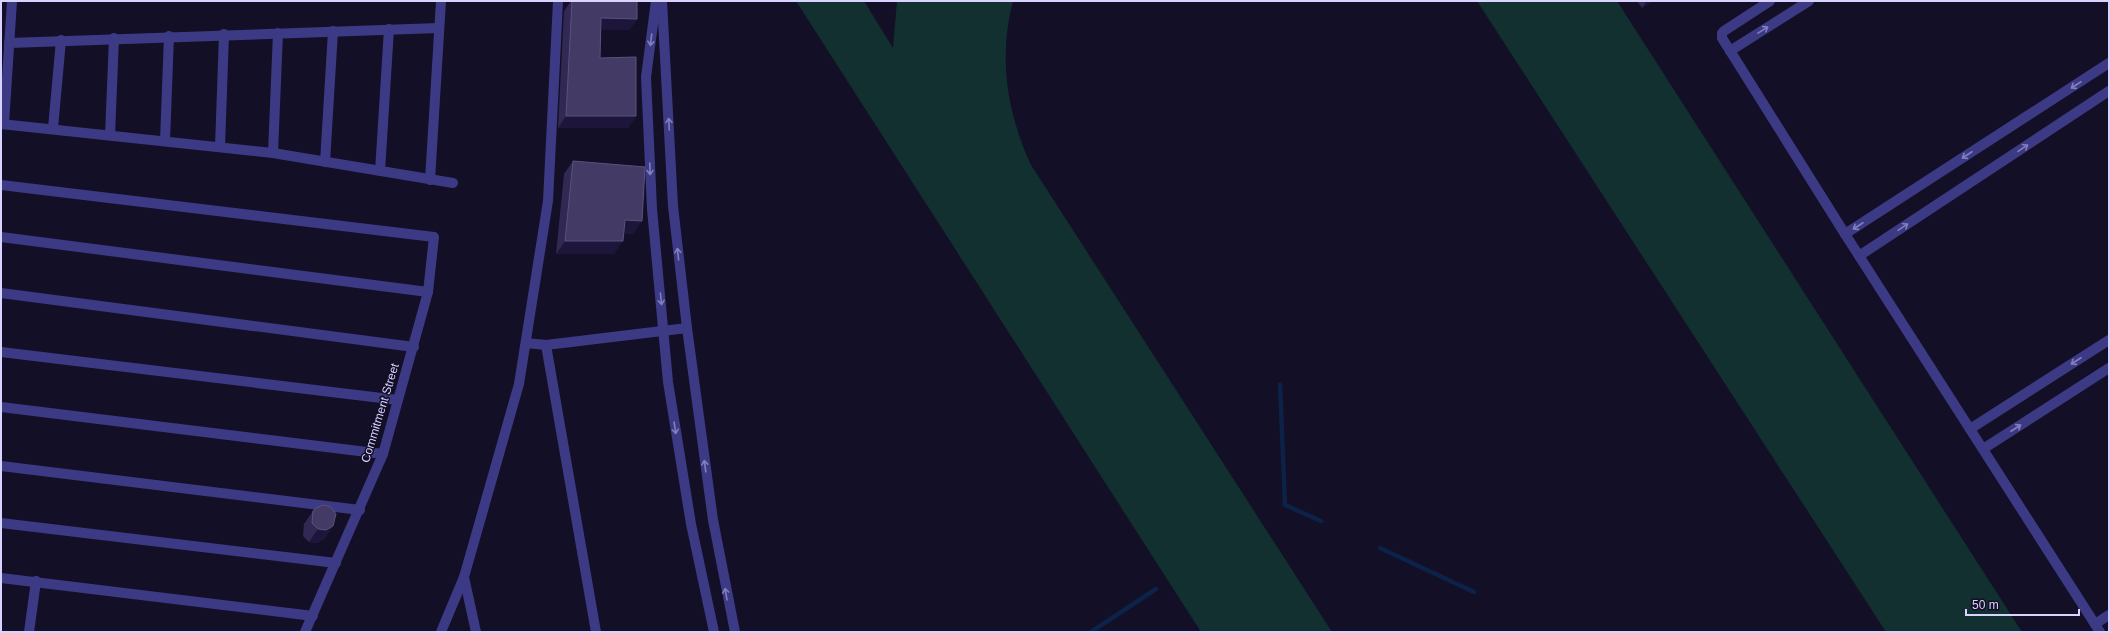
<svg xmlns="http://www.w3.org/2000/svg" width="2110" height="633" font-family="Arial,sans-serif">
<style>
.green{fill:#12302f}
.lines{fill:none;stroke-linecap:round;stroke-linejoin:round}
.stream{stroke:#0c2248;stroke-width:4.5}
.minor{stroke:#3d3a85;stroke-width:10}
.wall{fill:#312854}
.shaded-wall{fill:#1d163a}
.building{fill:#433a66;stroke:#5a527e}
.oneway{stroke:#837fbc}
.labels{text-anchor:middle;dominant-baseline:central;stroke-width:3;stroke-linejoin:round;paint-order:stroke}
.street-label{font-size:12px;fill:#d9d4ff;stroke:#130f26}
</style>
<rect width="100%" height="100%" fill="#130f26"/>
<g class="green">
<path d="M796,1H864L893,48L897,1H1013C998,57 1007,113 1031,165L1332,632H1201Z"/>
<path d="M1477,1H1617L2022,632H1886Z"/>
</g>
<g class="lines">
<g class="stream">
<path d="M1280,385L1285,505L1321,521"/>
<path d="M1380,548L1474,592"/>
<path d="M1091,632L1156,589"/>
</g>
<g class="minor">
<path d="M656,1L646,77L652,209L668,382L691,524L714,632"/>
<path d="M662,1L673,206L687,328L713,520L735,632"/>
<path d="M1770,1L1724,31L1722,33V38L1845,234L2100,632"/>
<path d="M9,43L439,28"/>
<path d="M1730,51L1809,1"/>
<path d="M1,124L273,153L453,183"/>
<path d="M4,124L12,1"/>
<path d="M53,128L61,40"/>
<path d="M110,135L114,38"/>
<path d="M165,141L169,36"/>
<path d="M220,147L224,34"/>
<path d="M273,153L278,33"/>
<path d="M325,162L333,31"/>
<path d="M380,171L389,29"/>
<path d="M430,180L441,1"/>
<path d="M1,185L434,237L428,292L383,454L305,632"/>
<path d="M1845,234L2109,63"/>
<path d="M1,237L428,292"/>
<path d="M1859,256L2109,91"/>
<path d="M1,293L414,347"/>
<path d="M526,343L546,345L687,328"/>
<path d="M546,345L596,632"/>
<path d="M1,352L398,400"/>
<path d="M1,407L383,454"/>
<path d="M1970,429L2109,340"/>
<path d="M1983,449L2109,368"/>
<path d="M1,466L360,510"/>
<path d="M1,523L336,563"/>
<path d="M1,578L313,616"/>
<path d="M2095,624L2109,615"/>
<path d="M29,632L36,581"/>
<path d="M441,632L464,577"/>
<path d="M476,632L464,577L519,384L548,201L558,1"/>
</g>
</g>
<g class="wall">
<path d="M571,1L637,19L629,30H601L600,58L636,116L628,128H558L564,11Z"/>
<path d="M1637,1H1653L1642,8Z"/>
<path d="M573,161L633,234L624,233L614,254H556L564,174Z"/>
<path d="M313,511L333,526L324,539L317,543L309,542L303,536L304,524Z"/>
</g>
<g class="shaded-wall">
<path d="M1648,1H1653L1642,8L1646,2Z"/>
<path d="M601,18L637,19L629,30H593Z"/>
<path d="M566,116H636L628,128H558Z"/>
<path d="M625,220L642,221L633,234L616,232Z"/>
<path d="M565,241H623L614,254H556Z"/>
<path d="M333,526L324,539L317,543L309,542L318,529Z"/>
</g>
<g class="building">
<path d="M572,1H637V19L601,18L600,58L636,57V116H566Z"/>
<path d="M573,161L645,167L642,221L625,220L623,241H565Z"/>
<path d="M323,505L331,507L336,514L333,526L326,530L318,529L312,523L313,511L316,508Z"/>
</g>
<defs><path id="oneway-shaft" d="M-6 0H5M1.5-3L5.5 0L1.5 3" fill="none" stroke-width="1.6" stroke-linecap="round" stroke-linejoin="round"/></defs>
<g class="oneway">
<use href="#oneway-shaft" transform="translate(1763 30) rotate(-32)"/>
<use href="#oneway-shaft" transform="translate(651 40) rotate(97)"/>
<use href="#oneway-shaft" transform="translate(2076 85) rotate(147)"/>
<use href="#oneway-shaft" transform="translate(669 124) rotate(-93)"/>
<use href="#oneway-shaft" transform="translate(2023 148) rotate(-34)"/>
<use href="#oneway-shaft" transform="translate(1967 155) rotate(147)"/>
<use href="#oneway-shaft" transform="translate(650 169) rotate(88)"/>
<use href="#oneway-shaft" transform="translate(1858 226) rotate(147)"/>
<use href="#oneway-shaft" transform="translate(1903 227) rotate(-34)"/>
<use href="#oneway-shaft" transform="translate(678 254) rotate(-96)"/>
<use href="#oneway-shaft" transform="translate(661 299) rotate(84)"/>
<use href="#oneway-shaft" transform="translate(2076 361) rotate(147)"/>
<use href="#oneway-shaft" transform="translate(675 428) rotate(81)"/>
<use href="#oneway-shaft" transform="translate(2016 428) rotate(-33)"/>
<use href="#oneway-shaft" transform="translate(705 466) rotate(-98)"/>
<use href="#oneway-shaft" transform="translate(726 594) rotate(-100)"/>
</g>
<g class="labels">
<g class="street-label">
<text transform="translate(380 413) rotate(-73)">Commitment Street</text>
</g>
</g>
<rect width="2110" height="633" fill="none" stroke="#d9d4ff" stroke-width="4"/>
<path d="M1966 609v6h113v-6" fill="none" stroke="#d9d4ff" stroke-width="2"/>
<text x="1972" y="609" font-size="12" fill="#d9d4ff" stroke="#130f26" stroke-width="3" paint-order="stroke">50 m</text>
</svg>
